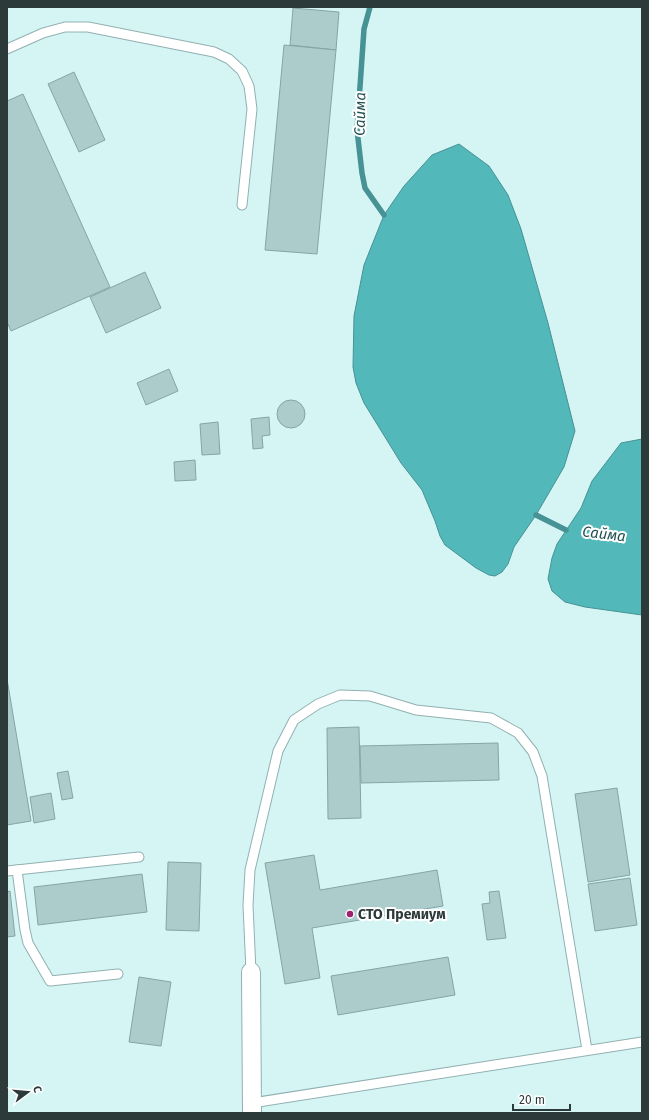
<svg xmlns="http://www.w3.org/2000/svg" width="649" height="1120" font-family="'Fira Sans',sans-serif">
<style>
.water{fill:#52b8ba;stroke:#479294}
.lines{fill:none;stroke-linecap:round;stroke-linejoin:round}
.stream{stroke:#479294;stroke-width:5.5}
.building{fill:#accbcb;stroke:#86a4a5}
.lane-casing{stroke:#92b0b1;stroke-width:11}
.street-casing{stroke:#92b0b1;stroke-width:20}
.lane{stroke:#fff;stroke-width:9}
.street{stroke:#fff;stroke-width:18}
.poi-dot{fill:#a02071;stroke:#fff;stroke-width:1.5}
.labels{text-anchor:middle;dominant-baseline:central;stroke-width:4;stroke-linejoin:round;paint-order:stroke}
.poi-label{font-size:14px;font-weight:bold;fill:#2d3a3a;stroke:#fff;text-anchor:start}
.water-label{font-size:15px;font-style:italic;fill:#225051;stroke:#fff}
</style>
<rect width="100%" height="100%" fill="#d5f5f5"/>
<g class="water">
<path d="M459,144L489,166L508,195L521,229L548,323L575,431L564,467L536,515L514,547L508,564L502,572L495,576L489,575L476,568L445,545L440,536L435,521L422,490L401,463L364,403L356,383L353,367L354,316L364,265L384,215L404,186L432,155Z"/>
<path d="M642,439V615L585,607L565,602L552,591L548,579L552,558L557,544L581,508L592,481L621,443Z"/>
</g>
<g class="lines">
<g class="stream">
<path d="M370,7L364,29L357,130L362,173L365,188L384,215"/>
<path d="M536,515L566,530"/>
</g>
</g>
<g class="building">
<path d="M293,8L339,12L336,50L290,45Z"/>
<path d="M284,45L336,50L317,254L265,250Z"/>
<path d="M74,72L105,140L79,152L48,84Z"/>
<path d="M23,94L110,287L11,331L7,322V101Z"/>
<path d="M145,272L161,308L106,333L90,297Z"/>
<path d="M169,369L178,391L146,405L137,383Z"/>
<circle cx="291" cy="414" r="14"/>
<path d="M269,417L270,435L262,436L263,448L253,449L251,419Z"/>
<path d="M218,422L220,454L202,455L200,424Z"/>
<path d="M195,460L196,480L175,481L174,462Z"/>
<path d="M7,679L31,821L7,825Z"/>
<path d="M359,727L361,818L328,819L327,728Z"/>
<path d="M498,743L499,780L361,783L360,746Z"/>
<path d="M68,771L73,798L62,800L57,773Z"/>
<path d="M617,788L630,875L588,882L575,794Z"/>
<path d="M51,793L55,819L34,823L30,797Z"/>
<path d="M314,855L320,890L437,870L443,906L312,928L320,978L285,984L265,863Z"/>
<path d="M168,862L201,863L199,931L166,930Z"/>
<path d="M142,874L147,912L38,925L34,887Z"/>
<path d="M630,878L637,925L595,931L588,884Z"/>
<path d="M10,891L15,936L7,937V892Z"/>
<path d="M499,891L506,938L487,940L482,904L490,903L489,892Z"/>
<path d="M448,957L455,995L338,1015L331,976Z"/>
<path d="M139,977L171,982L161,1046L129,1042Z"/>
</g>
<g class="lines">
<defs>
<g id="lane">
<path d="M7,49L43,33L65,27H88L214,52L229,59L242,71L249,86L252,109L242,205"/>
<path d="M17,870L25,930L28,943L50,981L118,974"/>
<path d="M7,871L139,857"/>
<path d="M251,972L248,905L250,870L278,751L294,720L318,704L340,695L370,696L416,710L491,718L518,733L533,752L542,776L587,1050"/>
<path d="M252,1103L642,1042"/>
</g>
<path id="street" d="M251,972L252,1113"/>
</defs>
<use href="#lane" class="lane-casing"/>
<use href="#street" class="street-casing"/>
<use href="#lane" class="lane"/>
<use href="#street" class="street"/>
</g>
<circle class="poi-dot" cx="350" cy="914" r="4"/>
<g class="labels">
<g class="poi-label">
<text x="358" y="914">СТО Премиум</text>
</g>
<g class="water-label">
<text transform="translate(360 114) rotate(-89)">Сайма</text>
<text transform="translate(604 534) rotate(7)">Сайма</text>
</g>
</g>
<rect width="649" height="1120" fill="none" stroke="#2d3a3a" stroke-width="16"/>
<g transform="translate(28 1092) rotate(74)" stroke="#ffffff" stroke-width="3" paint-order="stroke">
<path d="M0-3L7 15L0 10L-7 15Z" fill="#2d3a3a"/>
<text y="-6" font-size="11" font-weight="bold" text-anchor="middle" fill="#2d3a3a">С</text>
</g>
<path d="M513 1104v6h57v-6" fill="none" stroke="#2d3a3a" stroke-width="2"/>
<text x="519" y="1104" font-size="12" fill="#2d3a3a" stroke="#ffffff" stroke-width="3" paint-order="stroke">20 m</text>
</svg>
